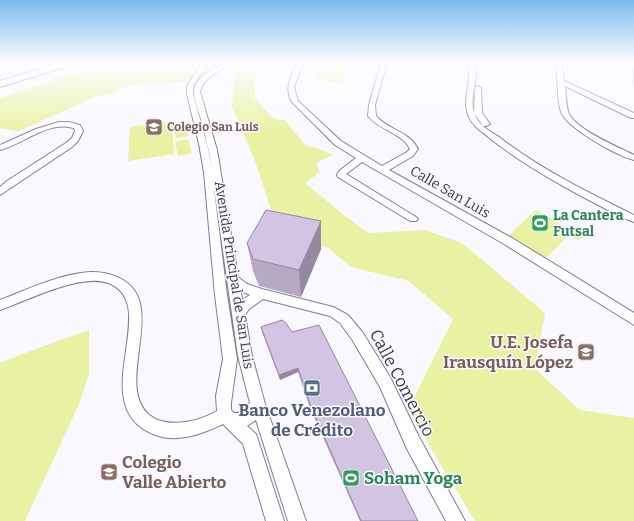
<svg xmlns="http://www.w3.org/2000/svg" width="634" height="521" font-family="Bitter,serif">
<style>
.green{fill:#e9f1a2}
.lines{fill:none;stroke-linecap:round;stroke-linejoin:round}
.minor-casing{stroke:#817c99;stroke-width:2}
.secondary-casing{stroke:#817c99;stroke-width:2}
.minor{fill:#fff;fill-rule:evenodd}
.secondary{fill:#fff;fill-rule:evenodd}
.wall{fill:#b5a9c3}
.shaded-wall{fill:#94899f}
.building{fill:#d3c4e3;stroke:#94899f}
.labels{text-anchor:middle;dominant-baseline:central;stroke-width:3;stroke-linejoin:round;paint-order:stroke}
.far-education-label{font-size:12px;font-weight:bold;fill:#785e54;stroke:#f9f8ff;text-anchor:start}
.street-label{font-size:14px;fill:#3b3945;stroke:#f9f8ff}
.leisure-label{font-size:14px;font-weight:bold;fill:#27864d;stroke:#f9f8ff;text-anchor:start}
.near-education-label{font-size:17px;font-weight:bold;fill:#785e54;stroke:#f9f8ff;text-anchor:end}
.near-street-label{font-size:17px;fill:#3b3945;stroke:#f9f8ff}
.near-service-label{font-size:17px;font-weight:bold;fill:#4e5e75;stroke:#f9f8ff}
.near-leisure-label{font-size:17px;font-weight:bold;fill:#27864d;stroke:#f9f8ff;text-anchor:start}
</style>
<rect width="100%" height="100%" fill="#f9f8ff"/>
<g class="green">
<path d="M108,63H201L190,81L125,86L110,94L95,97L19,131L0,128V98Z"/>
<path d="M236,63H256L255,68V99L274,119L285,120L306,146L317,148L333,155L316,163L320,172L305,183L345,216L368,233L425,230L462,243L545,313L535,369L580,410L634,418V521H475L408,410L453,319L409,281L351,267L328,248L279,234L255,161L232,106Z"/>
<path d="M324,63H352L342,82L316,81Z"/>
<path d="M172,121L174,154L128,161L130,127Z"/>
<path d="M187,124L189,136L176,138L173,126Z"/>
<path d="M188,139L192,153L178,156L175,142Z"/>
<path d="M536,210L582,237L578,241L569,235L545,259L508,236Z"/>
<path d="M89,330V374L79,404L25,521H0V363L33,350Z"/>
</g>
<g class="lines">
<defs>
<g id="minor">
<path d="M202,63H208L193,86V94L207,144L212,168C209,150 205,134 200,116C198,109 194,100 194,92C193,79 218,63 230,63C219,73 204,76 200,92L217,150L238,277L247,284L262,289L333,307L348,315L363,333L390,377L419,437L465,521H446L407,449L380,387L353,341L340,323L330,316L263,299L249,309L245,315L252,356L265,404L306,521H288L256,420L247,426L256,434L258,440L284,521H266L243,444L223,424C202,434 176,444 153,434C83,405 164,304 108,283C80,273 27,301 0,310V300C26,290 53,277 81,273C94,271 107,272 119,278C170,301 114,382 148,414C152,417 156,420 161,421C179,426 201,420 217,411L216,396L223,359L215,295L204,172L199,144L187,94V86ZM213,181L238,356L250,403C246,409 242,414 234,413L231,410V403L237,359L227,295ZM241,291L250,295L242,300Z"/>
<path d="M297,63H303L294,87L298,101L341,141L382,166L407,152L410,149C402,133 379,130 368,116L369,105L381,63H387L375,105L376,116C388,130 409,131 418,149L413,156L389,170L512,238L634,313V325L504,244L362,162L346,174L416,217L418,219L416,221H410L338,177L337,175L339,171L356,158L335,145L292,102C284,88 291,76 297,63Z"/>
<path d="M468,63H474L476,69C477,85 468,102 476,117C480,126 491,132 499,137C540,169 587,192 634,215V222C624,219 614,213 604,208C565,188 527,167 492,140C484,133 473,127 469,117C461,100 473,81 468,63Z"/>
<path d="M555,63H561L564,81L634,113V118H631L565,86C566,95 566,106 569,114C577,130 618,147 634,155V160C617,156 567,128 561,112C556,96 559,79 555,63Z"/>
<path d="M478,86L481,88L482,113L490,124L486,126H483L474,113L475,88Z"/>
<path d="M59,122H69L80,125L83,131L78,141L72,147L0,195V187L7,181L66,143L72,138L75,131L74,128C48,120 24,144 0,150V145L36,129Z"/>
</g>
<path id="secondary" d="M59,63H72L71,65L0,87V81Z"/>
</defs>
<use href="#minor" class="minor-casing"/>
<use href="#secondary" class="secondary-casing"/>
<use href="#minor" class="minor"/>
<use href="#secondary" class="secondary"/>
</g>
<g class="wall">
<path d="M634,63V88L632,65Z"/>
<path d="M247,243L321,249L301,297L259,286L253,271Z"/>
<path d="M261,327L292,332L418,521H360L310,408L298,372L280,380L262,332Z"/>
</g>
<g class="shaded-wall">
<path d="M321,221V249L301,297L299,270Z"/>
<path d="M298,368V372L280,380L279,375Z"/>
</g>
<g class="building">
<path d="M266,210L321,221L299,270L253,259L247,243Z"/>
<path d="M282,320L286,323L292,332L319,325L418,521H361L310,404L298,368L279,375L261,327Z"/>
</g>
<linearGradient id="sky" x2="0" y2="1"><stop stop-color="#7bbaef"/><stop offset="0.46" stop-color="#fcfcff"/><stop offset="1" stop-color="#fcfcff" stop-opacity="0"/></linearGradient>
<rect width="634" height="136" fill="url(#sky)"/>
<defs>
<symbol id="school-square" viewBox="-11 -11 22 22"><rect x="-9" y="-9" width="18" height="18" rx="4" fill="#8d6e63" stroke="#f9f8ff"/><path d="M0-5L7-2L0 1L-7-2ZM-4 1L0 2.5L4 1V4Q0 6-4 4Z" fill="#fff"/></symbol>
<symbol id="stadium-square" viewBox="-11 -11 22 22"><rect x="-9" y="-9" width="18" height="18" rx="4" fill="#2e9e5b" stroke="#f9f8ff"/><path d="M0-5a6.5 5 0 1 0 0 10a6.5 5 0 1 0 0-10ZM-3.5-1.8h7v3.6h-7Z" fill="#fff"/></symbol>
<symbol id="bank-square" viewBox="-11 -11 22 22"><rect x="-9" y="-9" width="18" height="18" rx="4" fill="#5c6f8a" stroke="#f9f8ff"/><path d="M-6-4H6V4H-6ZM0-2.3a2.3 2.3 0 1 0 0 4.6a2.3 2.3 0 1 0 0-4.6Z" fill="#fff"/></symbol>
</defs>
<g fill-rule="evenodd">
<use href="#school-square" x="144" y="117" width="20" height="20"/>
<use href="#stadium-square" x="530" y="213" width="20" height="20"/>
<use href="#school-square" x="576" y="342" width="20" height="20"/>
<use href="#bank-square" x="302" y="378" width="20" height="20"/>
<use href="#school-square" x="99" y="462" width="20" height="20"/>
<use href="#stadium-square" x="341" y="468" width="20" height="20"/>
</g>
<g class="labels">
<g class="far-education-label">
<text x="167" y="127">Colegio San Luis</text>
</g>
<g class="street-label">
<text transform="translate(450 192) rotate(30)">Calle San Luis</text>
<text transform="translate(234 275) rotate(81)">Avenida Principal de San Luis</text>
</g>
<g class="leisure-label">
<text x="553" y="215">La Cantera<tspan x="553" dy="16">Futsal</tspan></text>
</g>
<g class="near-education-label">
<text x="573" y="342">U.E. Josefa<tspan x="573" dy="20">Irausquín López</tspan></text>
<text x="122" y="462" text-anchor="start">Colegio<tspan x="122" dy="20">Valle Abierto</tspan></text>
</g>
<g class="near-street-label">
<text transform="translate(402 383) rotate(62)">Calle Comercio</text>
</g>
<g class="near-service-label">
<text x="312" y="410">Banco Venezolano<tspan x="312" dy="20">de Crédito</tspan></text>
</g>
<g class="near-leisure-label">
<text x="364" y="478">Soham Yoga</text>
</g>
</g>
</svg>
